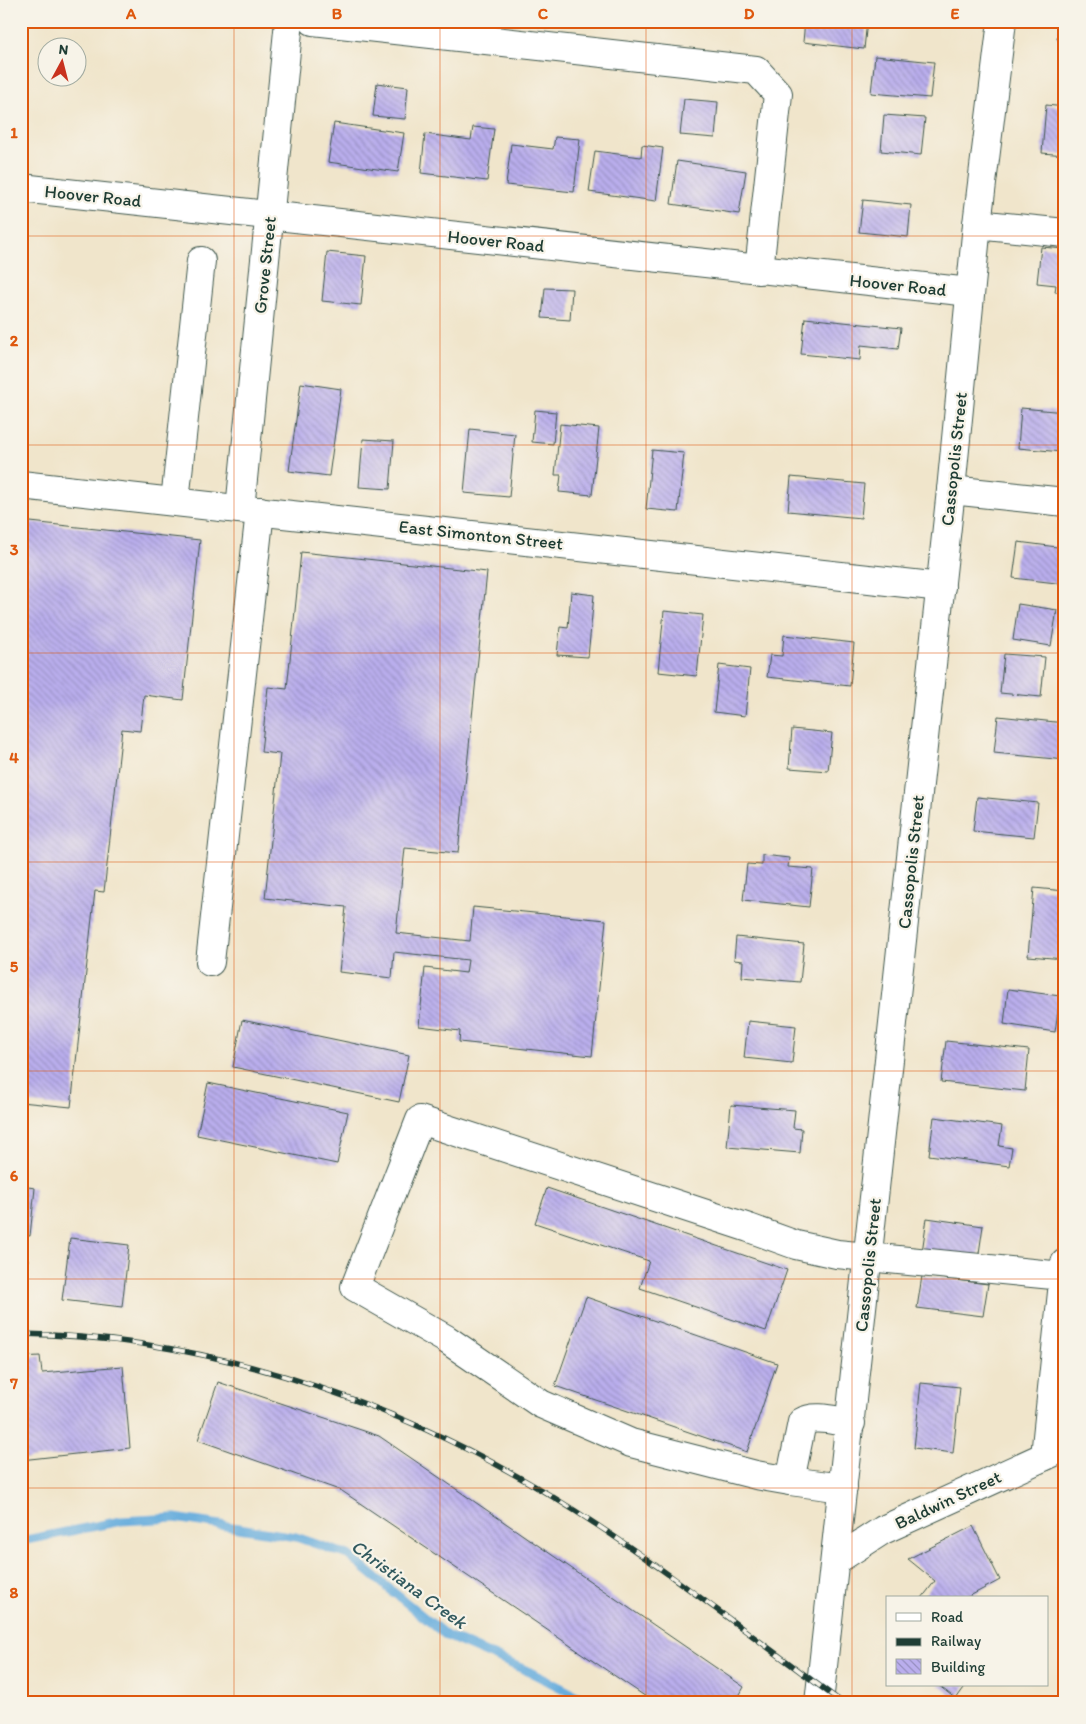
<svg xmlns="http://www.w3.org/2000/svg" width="1086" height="1724" font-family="Itim,sans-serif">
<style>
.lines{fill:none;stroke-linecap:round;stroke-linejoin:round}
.stream{stroke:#67addd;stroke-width:9}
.building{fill:url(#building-back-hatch)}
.minor-casing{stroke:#3e564b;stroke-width:30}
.minor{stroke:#fff;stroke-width:28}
.rail-casing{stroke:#1f3d34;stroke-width:5.5}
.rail{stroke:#f7f3e8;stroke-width:4;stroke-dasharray:11;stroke-linecap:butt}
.grid{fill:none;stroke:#de580e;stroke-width:1;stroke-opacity:0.55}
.labels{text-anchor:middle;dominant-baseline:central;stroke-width:4.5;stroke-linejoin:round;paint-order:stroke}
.street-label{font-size:18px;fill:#1f3d34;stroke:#f7f3e8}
.water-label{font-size:19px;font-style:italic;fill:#31595e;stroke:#f7f3e8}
.neatline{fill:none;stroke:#de580e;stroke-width:2}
.grid-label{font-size:16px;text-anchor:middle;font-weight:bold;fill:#de580e}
</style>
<defs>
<pattern id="building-back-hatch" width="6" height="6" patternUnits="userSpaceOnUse" patternTransform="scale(1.25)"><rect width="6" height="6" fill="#baaeed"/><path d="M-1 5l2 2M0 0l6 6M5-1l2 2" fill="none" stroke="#978fc1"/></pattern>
</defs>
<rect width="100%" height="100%" fill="#f7f3e8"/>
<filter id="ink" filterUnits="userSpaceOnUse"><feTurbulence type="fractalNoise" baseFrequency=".02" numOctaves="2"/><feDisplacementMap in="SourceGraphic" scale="10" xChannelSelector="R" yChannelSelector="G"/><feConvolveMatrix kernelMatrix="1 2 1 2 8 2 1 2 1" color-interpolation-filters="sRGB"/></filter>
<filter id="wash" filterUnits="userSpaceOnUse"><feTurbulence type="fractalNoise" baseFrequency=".0096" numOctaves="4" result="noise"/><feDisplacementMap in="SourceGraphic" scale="20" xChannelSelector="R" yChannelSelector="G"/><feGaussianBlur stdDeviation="1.12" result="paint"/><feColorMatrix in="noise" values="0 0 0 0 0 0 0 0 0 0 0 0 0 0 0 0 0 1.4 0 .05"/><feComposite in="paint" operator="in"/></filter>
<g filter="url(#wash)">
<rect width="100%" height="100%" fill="#f0e5cb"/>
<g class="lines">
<path class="stream" d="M21,1541L121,1521L175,1518L296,1537L348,1555L447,1636L530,1672L591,1703"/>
</g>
<g id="blocks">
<g class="building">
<path d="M805,21H867L864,49L803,42Z"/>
<path d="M1060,21H1065V40L1057,39Z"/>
<path d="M875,56L934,62L930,98L871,93Z"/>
<path d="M377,83L408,87L405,119L373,116Z"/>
<path d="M684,99L718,102L715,138L680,135Z"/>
<path d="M1046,105L1065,107V155L1042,153Z"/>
<path d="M884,115L925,118L921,155L881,151Z"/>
<path d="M334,123L404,133L398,172L328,162Z"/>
<path d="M473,127L494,129L487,181L421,173L425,134L471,140Z"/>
<path d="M555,137L580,139L574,192L506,185L511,144L553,149Z"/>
<path d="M642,145L663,148L656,201L589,192L595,151L641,157Z"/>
<path d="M677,161L746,171L739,214L671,204Z"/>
<path d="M863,200L911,205L908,237L859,232Z"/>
<path d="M1041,247L1065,249V293L1055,292L1056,285L1037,283Z"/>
<path d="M327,252L366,256L361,305L322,301Z"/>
<path d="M545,288L572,289L570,320L542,318Z"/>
<path d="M805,318L901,328L898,349L861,345L860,360L801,354Z"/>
<path d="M301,383L341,389L329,476L289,471Z"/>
<path d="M1021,408L1065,412L1062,452L1018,448Z"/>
<path d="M535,410L556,412L553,444L532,442Z"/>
<path d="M560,424L599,428L592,495L559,492L561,475H555Z"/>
<path d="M470,429L515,434L509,497L464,493Z"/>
<path d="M363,439L394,441L390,489L359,487Z"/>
<path d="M652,450L684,453L678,512L646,509Z"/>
<path d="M791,477L864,484L861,518L788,511Z"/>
<path d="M21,521L200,540L183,700L144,695L140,731L122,729L104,892L95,891L71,1107L21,1102Z"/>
<path d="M1018,542L1065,548V584L1013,578Z"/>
<path d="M301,552L487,572L458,853L405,848L396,933L470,941L473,907L606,920L592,1056L459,1042L460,1031L419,1026L425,968L466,973L468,960L394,952L392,978L339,972L346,907L265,898L280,754L261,752L268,687L287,689Z"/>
<path d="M571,592L594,595L588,657L557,655L560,627L568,628Z"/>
<path d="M1018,604L1057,610L1051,646L1013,640Z"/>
<path d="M664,611L703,615L697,676L658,672Z"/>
<path d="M784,635L854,643L850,686L767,677L770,655L782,656Z"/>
<path d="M1004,654L1045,657L1041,697L1000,693Z"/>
<path d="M719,665L750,669L745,716L714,712Z"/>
<path d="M998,716L1065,723V760L994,753Z"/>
<path d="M792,729L832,733L828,771L789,768Z"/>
<path d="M977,797L1038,803L1034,837L973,831Z"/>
<path d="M762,855L789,858L788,867L813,869L809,907L743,900L747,864L762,865Z"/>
<path d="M1034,888L1065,891V959L1028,956Z"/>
<path d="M736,937L804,944L800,982L742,977L743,961L734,960Z"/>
<path d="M1008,989L1060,996L1055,1032L1004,1024Z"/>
<path d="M242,1020L409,1055L399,1102L233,1067Z"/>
<path d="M748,1021L796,1026L792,1063L744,1058Z"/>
<path d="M946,1041L1029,1050L1025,1091L941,1082Z"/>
<path d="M208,1083L348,1112L337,1164L197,1135Z"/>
<path d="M731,1105L795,1110L793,1128L802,1129L800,1153L727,1147Z"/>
<path d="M934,1117L1002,1126L999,1146L1012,1148L1009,1166L929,1155Z"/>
<path d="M21,1186L35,1188L30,1236L21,1235Z"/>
<path d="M547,1188L787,1270L766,1331L640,1288L649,1261L535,1223Z"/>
<path d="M927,1218L983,1226L978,1260L922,1252Z"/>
<path d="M70,1238L129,1245L122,1307L62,1300Z"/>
<path d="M21,1258L28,1259L24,1302H21Z"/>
<path d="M922,1276L988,1284L983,1316L917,1308Z"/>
<path d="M586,1297L777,1363L747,1452L555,1386Z"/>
<path d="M40,1356L42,1373L123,1366L130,1448L21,1460V1357Z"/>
<path d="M218,1382L379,1436L744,1687L735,1703H655L342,1491L198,1440Z"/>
<path d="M921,1383L960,1387L953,1453L914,1448Z"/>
<path d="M973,1526L1000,1580L966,1598H922L935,1581L908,1559Z"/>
<path d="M938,1685H966L956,1699Z"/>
</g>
</g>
</g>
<g filter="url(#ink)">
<use href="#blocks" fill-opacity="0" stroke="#3e564b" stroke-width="1"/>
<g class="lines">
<defs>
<g id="minor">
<path d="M313,21L756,70L778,94L759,270"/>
<path d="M21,188L970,292"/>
<path d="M977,224L1065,233"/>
<path d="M21,485L941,587"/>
<path d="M951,490L1065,502"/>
<path d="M175,501L201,261"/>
<path d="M240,509L289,21"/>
<path d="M210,962L260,511"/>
<path d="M1045,1456L1065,1263"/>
<path d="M790,1481L756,1475L631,1443L541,1404L446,1339L355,1287L420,1120L749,1228L796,1245L837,1254L1063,1276"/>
<path d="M843,1488L790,1481L802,1422C815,1414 836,1421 851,1423"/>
<path d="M835,1561L883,1530L1065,1447"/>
<path d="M819,1703L951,490L977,224L1002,21"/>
</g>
</defs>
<use href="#minor" class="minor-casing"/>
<use href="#minor" class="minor"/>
<defs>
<path id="rail" d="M21,1334C226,1337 430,1413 600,1527C683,1582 762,1644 843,1703"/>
</defs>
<use href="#rail" class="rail-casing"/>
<use href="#rail" class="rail"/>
</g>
</g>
<path class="grid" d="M234,21V1703M440,21V1703M646,21V1703M852,21V1703M21,236H1065M21,445H1065M21,653H1065M21,862H1065M21,1071H1065M21,1279H1065M21,1488H1065"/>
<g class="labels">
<g class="street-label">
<text transform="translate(93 196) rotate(6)">Hoover Road</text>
<text transform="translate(496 241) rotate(6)">Hoover Road</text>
<text transform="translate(265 265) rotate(-84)">Grove Street</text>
<text transform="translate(898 285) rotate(6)">Hoover Road</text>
<text transform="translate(954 459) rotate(-84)">Cassopolis Street</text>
<text transform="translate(481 535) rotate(6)">East Simonton Street</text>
<text transform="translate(911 862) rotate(-84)">Cassopolis Street</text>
<text transform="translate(868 1265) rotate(-84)">Cassopolis Street</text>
<text transform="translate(948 1500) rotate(-25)">Baldwin Street</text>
</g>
<g class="water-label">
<text transform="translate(409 1584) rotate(36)">Christiana Creek</text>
</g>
</g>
<rect width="1086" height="1724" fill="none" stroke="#f7f3e8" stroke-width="55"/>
<rect x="886" y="1596" width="162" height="90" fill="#f7f3e8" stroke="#a1aaa0"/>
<rect x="896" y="1613" width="25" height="8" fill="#ffffff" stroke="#a1aaa0"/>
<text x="931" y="1622" font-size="15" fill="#1f3d34">Road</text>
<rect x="896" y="1638" width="25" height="8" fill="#1f3d34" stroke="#a1aaa0"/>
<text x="931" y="1646" font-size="15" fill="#1f3d34">Railway</text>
<rect x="896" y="1659" width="25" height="15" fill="url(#building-back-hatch)" stroke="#a1aaa0"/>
<text x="931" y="1672" font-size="15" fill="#1f3d34">Building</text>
<g transform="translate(62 62) rotate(7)"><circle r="24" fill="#f7f3e8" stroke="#a1aaa0"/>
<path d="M0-4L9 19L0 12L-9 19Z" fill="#c8321e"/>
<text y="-8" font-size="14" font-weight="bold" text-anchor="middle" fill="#1f3d34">N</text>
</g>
<rect x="28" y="28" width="1030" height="1668" class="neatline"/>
<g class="grid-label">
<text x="131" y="19">A</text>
<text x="337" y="19">B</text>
<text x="543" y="19">C</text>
<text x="749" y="19">D</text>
<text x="955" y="19">E</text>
<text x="14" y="138">1</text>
<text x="14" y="346">2</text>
<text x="14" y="555">3</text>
<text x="14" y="763">4</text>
<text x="14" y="972">5</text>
<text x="14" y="1181">6</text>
<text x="14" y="1389">7</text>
<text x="14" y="1598">8</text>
</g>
</svg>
